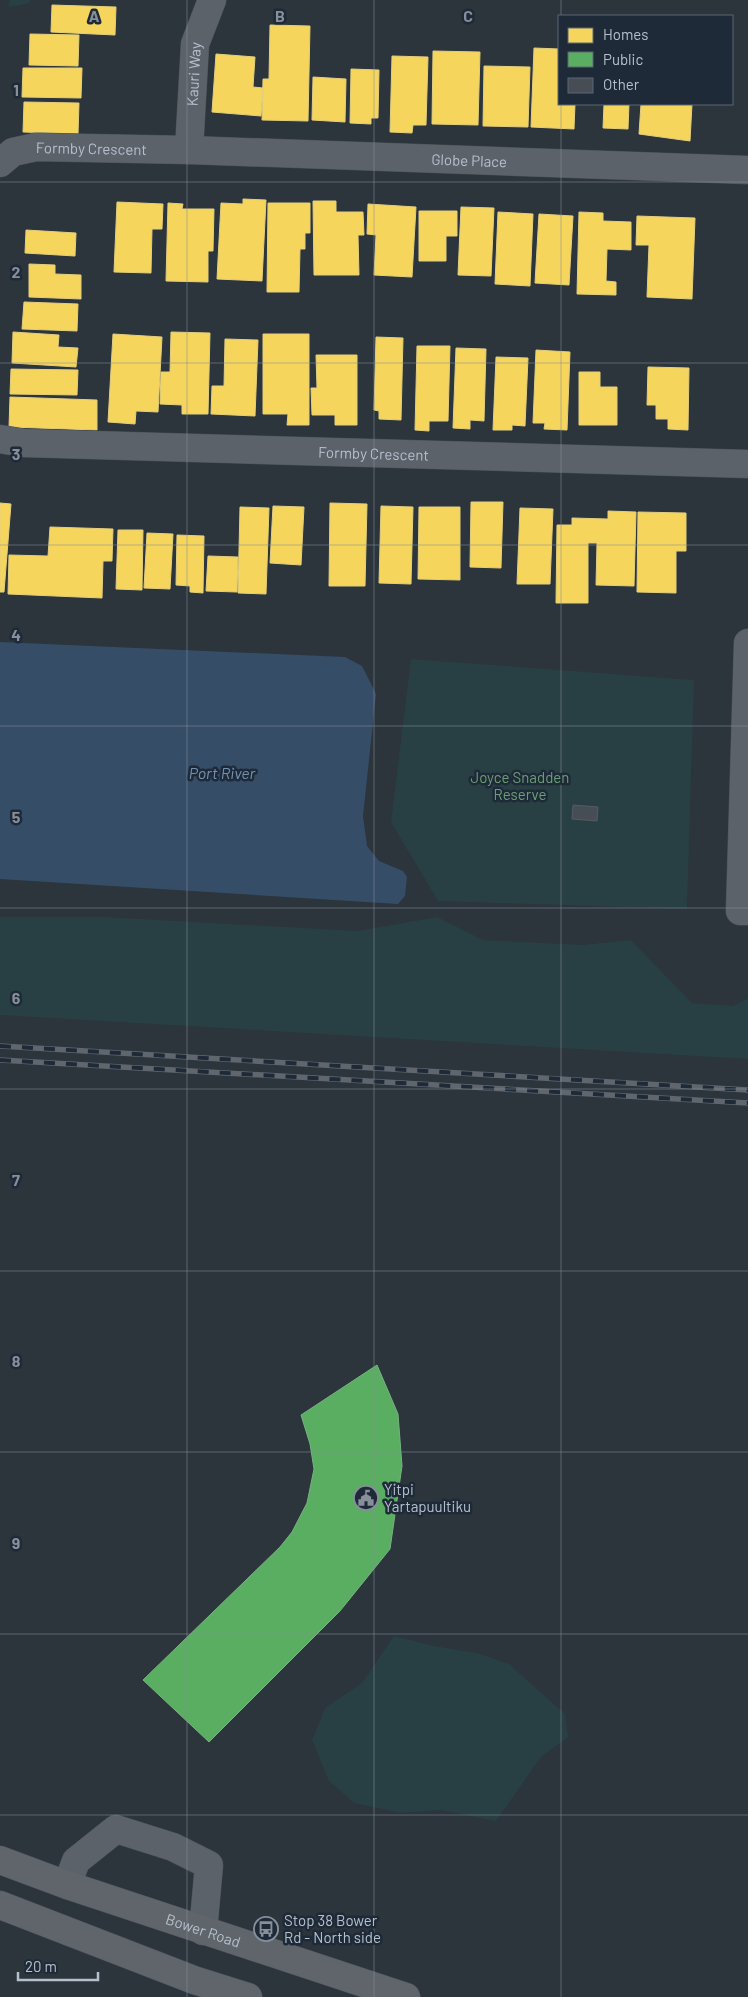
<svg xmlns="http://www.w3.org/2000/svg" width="748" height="1997" font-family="Barlow,sans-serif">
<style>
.green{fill:#284043}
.water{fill:#364d68}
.homes{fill:#f6d55c;stroke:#e3cf7e}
.public{fill:#5aae61;stroke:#76b381}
.building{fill:#464d54;stroke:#545b63}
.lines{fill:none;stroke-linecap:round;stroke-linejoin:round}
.minor-casing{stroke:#4a5056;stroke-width:29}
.major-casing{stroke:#4a5059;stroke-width:29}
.minor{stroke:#5c626a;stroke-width:28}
.major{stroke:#5f656b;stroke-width:28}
.rail-casing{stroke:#60666e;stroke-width:5.5}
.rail{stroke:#1e2a38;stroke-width:4;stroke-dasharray:11;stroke-linecap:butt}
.grid{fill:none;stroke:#868f9a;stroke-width:1;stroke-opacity:0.55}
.labels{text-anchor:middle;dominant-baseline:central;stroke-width:5;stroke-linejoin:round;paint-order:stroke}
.street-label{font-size:15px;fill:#b6c0cd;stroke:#1e2a38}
.park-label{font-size:15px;fill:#6c9f75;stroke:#1e2a38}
.poi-label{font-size:15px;fill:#b6c0cd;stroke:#1e2a38;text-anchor:start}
.water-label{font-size:16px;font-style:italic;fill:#7492b2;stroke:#1e2a38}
.grid-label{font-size:16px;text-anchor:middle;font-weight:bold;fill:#868f9a;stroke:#1e2a38;stroke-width:5;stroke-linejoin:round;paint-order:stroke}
</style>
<rect width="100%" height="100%" fill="#2c343c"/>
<g class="green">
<path d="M10,0H31L27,4L8,7Z"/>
<path d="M411,659L694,680L687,909L438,901L391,822Z"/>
<path d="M0,917H104L358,931L437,917L483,940L583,945L631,940L692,1003L733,1006L748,998V1059L0,1015Z"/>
<path d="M394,1636L434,1646L477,1653L509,1664L565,1714L568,1737L541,1757L496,1821L441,1810L401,1813L354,1803L329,1781L312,1740L325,1708L362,1683Z"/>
</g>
<path class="water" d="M0,642L345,657L362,666L376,694L363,816L367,846L379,861L403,871L407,877L405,896L398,904L0,879Z"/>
<g class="homes">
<path d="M52,5L116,7L115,35L51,32Z"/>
<path d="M270,25L310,26L308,121L262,120L263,79H269Z"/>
<path d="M30,34L79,35L78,66L29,65Z"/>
<path d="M534,48L559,49V104H575L574,129L531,127Z"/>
<path d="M433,51L480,52L478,125L432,124Z"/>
<path d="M216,54L255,57L253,87L263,88L261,116L212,112Z"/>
<path d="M392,56L428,57L426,125H413L412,133L390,132Z"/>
<path d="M484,66L530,67L528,127L483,126Z"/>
<path d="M23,68H82L81,98L22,97Z"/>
<path d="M351,69L379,70L378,118H371V124L350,123Z"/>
<path d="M313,77L346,79L345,122L312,120Z"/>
<path d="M24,102L79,103L78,134L23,132Z"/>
<path d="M604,104H629L628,129L603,128Z"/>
<path d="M641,104H692L690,141L639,134Z"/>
<path d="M243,199L266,200L262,281L217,279L221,203L243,204Z"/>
<path d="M313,201H336V212H363L364,235H358L359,275H314Z"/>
<path d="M117,202L163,204L162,229H152L151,273L114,272Z"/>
<path d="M168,203L183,204L182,209H214L213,251H208V282L166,281Z"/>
<path d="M268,203H310V233H305V249H300L299,292H267Z"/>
<path d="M368,204L416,207L412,277L374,275L376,235L367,234Z"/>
<path d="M461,207L494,208L491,276L458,275Z"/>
<path d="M419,211H457V236H446V261H419Z"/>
<path d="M498,212L533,214L530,286L495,284Z"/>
<path d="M579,212L603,213V221L631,222V250L607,249L606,281L616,282V295L577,294Z"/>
<path d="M539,214L573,216L569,285L535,283Z"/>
<path d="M637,216L695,218L692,299L647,297L649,245H636Z"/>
<path d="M26,230L76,233L75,256L25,253Z"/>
<path d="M29,264L55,265V274L81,275V299L29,297Z"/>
<path d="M24,302L78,304L77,331L22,329Z"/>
<path d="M13,332L59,335L58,347L78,348L76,367L12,363Z"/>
<path d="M171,332L210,333L208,414H182V405L160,404L161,372H170Z"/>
<path d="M113,334L162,337L158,412L136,411L135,424L108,422Z"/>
<path d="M263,334H309V425H287L288,414H263Z"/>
<path d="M376,337L403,338L401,420L379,419V411L374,410Z"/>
<path d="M225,339L258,340L255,416L211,414L212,386H224Z"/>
<path d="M417,346H450L448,421H429V431L415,430Z"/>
<path d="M456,348L486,349L484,421L470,420V429L453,428Z"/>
<path d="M536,350L570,352L567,430L544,429L545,423H533Z"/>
<path d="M316,355H357V425H335V415H312L311,388H317Z"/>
<path d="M496,357L528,358L525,426L512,425V430H493Z"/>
<path d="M648,367L689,368L688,430L668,429V419H656V405H647Z"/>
<path d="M11,369L78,370L77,395L10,394Z"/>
<path d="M579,372H600V387H617V425H579Z"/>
<path d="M10,397L97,400V430L9,427Z"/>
<path d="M471,502H503L501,568L470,567Z"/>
<path d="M0,503L11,504L4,592H0Z"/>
<path d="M330,503L367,504L365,586H329Z"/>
<path d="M273,506L304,507L301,565L270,563Z"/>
<path d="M381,506L413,507L411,584L379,583Z"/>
<path d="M240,507L269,508L266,594L238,593Z"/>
<path d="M419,507H460V580L418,579Z"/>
<path d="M520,508L553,509L550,584H517Z"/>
<path d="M608,511L636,512L634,586L596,585L597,543H588V603H556L557,525H572V518L608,519Z"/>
<path d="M638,512L686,513V551H676V593L637,592Z"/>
<path d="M50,527L113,529L112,561H103L102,598L8,594L9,555L48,556Z"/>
<path d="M118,530H143L142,590L116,589Z"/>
<path d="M147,533L173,534L170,589L144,588Z"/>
<path d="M177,535L204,536L203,593L190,592V586L176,585Z"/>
<path d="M208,556L238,557L237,592L206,591Z"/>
</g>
<path class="public" d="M377,1365L398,1414L402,1466L390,1549L340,1611L209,1742L143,1680L280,1547L292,1532L307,1503L314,1469L310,1444L301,1415Z"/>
<path class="building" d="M573,805L598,807L597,821L572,819Z"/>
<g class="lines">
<defs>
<g id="minor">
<path id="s1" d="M189,150L195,44L212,0"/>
<path id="s2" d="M0,163L13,152L36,147L189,150L748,170"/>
<path id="s3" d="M0,439L24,443L748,464"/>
<path d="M748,643L740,911H748"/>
<path d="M67,1885L76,1861L116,1829L173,1847L209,1865L203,1931"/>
</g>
<g id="major">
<path id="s4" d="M0,1860L67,1885L406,1997"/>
<path d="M0,1905L194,1980L248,1997"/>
</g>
</defs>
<use href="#minor" class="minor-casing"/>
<use href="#major" class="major-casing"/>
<use href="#minor" class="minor"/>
<use href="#major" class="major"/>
<defs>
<g id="rail">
<path d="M0,1046L748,1090"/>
<path d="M0,1060L748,1103"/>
</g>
</defs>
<use href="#rail" class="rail-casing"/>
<use href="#rail" class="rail"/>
</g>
<path class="grid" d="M187,0V1997M374,0V1997M561,0V16M561,104V1997M0,182H748M0,363H748M0,545H748M0,726H748M0,908H748M0,1089H748M0,1271H748M0,1452H748M0,1634H748M0,1815H748"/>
<defs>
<symbol id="civic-ring" viewBox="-11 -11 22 22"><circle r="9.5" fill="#1e2a38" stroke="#868f9a" stroke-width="1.5"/><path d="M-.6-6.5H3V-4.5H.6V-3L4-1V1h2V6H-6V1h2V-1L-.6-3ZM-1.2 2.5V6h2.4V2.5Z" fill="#868f9a"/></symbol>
<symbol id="bus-ring" viewBox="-11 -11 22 22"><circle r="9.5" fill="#1e2a38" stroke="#868f9a" stroke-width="1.5"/><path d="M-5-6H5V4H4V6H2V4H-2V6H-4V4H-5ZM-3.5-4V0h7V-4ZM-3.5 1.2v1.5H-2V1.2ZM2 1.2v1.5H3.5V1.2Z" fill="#868f9a"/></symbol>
</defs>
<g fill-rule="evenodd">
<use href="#civic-ring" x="352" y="1484" width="28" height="28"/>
<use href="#bus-ring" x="252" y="1915" width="28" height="28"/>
</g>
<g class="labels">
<g class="street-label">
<text stroke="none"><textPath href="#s1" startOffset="76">Kauri Way</textPath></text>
<text stroke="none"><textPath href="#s2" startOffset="96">Formby Crescent</textPath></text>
<text stroke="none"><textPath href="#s2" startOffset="474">Globe Place</textPath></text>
<text stroke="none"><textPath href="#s3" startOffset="374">Formby Crescent</textPath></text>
<text stroke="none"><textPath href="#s4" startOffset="215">Bower Road</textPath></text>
</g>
<g class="park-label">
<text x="520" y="777">Joyce Snadden<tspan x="520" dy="17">Reserve</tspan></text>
</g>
<g class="poi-label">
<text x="384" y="1489">Yitpi<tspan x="384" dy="17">Yartapuultiku</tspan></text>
<text x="284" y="1920">Stop 38 Bower<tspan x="284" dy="17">Rd - North side</tspan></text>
</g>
<g class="water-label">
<text x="222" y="772">Port River</text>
</g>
</g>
<g class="grid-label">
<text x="94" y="22">A</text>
<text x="280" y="22">B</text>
<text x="468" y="22">C</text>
<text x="16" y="96">1</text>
<text x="16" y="278">2</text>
<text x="16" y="460">3</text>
<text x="16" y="641">4</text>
<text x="16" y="823">5</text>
<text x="16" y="1004">6</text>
<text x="16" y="1186">7</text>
<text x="16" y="1367">8</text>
<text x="16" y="1549">9</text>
</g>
<rect x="558" y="15" width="175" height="90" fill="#1e2a38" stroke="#5b6674"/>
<rect x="568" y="28" width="25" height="15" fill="#f6d55c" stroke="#5b6674"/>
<text x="603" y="40" font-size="15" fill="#b6c0cd">Homes</text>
<rect x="568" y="52" width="25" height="15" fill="#5aae61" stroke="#5b6674"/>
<text x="603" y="65" font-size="15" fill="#b6c0cd">Public</text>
<rect x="568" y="78" width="25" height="15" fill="#464d54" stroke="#5b6674"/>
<text x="603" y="90" font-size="15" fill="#b6c0cd">Other</text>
<path d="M18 1972v8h80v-8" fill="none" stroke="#b6c0cd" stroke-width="2.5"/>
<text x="25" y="1972" font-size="15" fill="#b6c0cd" stroke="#1e2a38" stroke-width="4" paint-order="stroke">20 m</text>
</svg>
